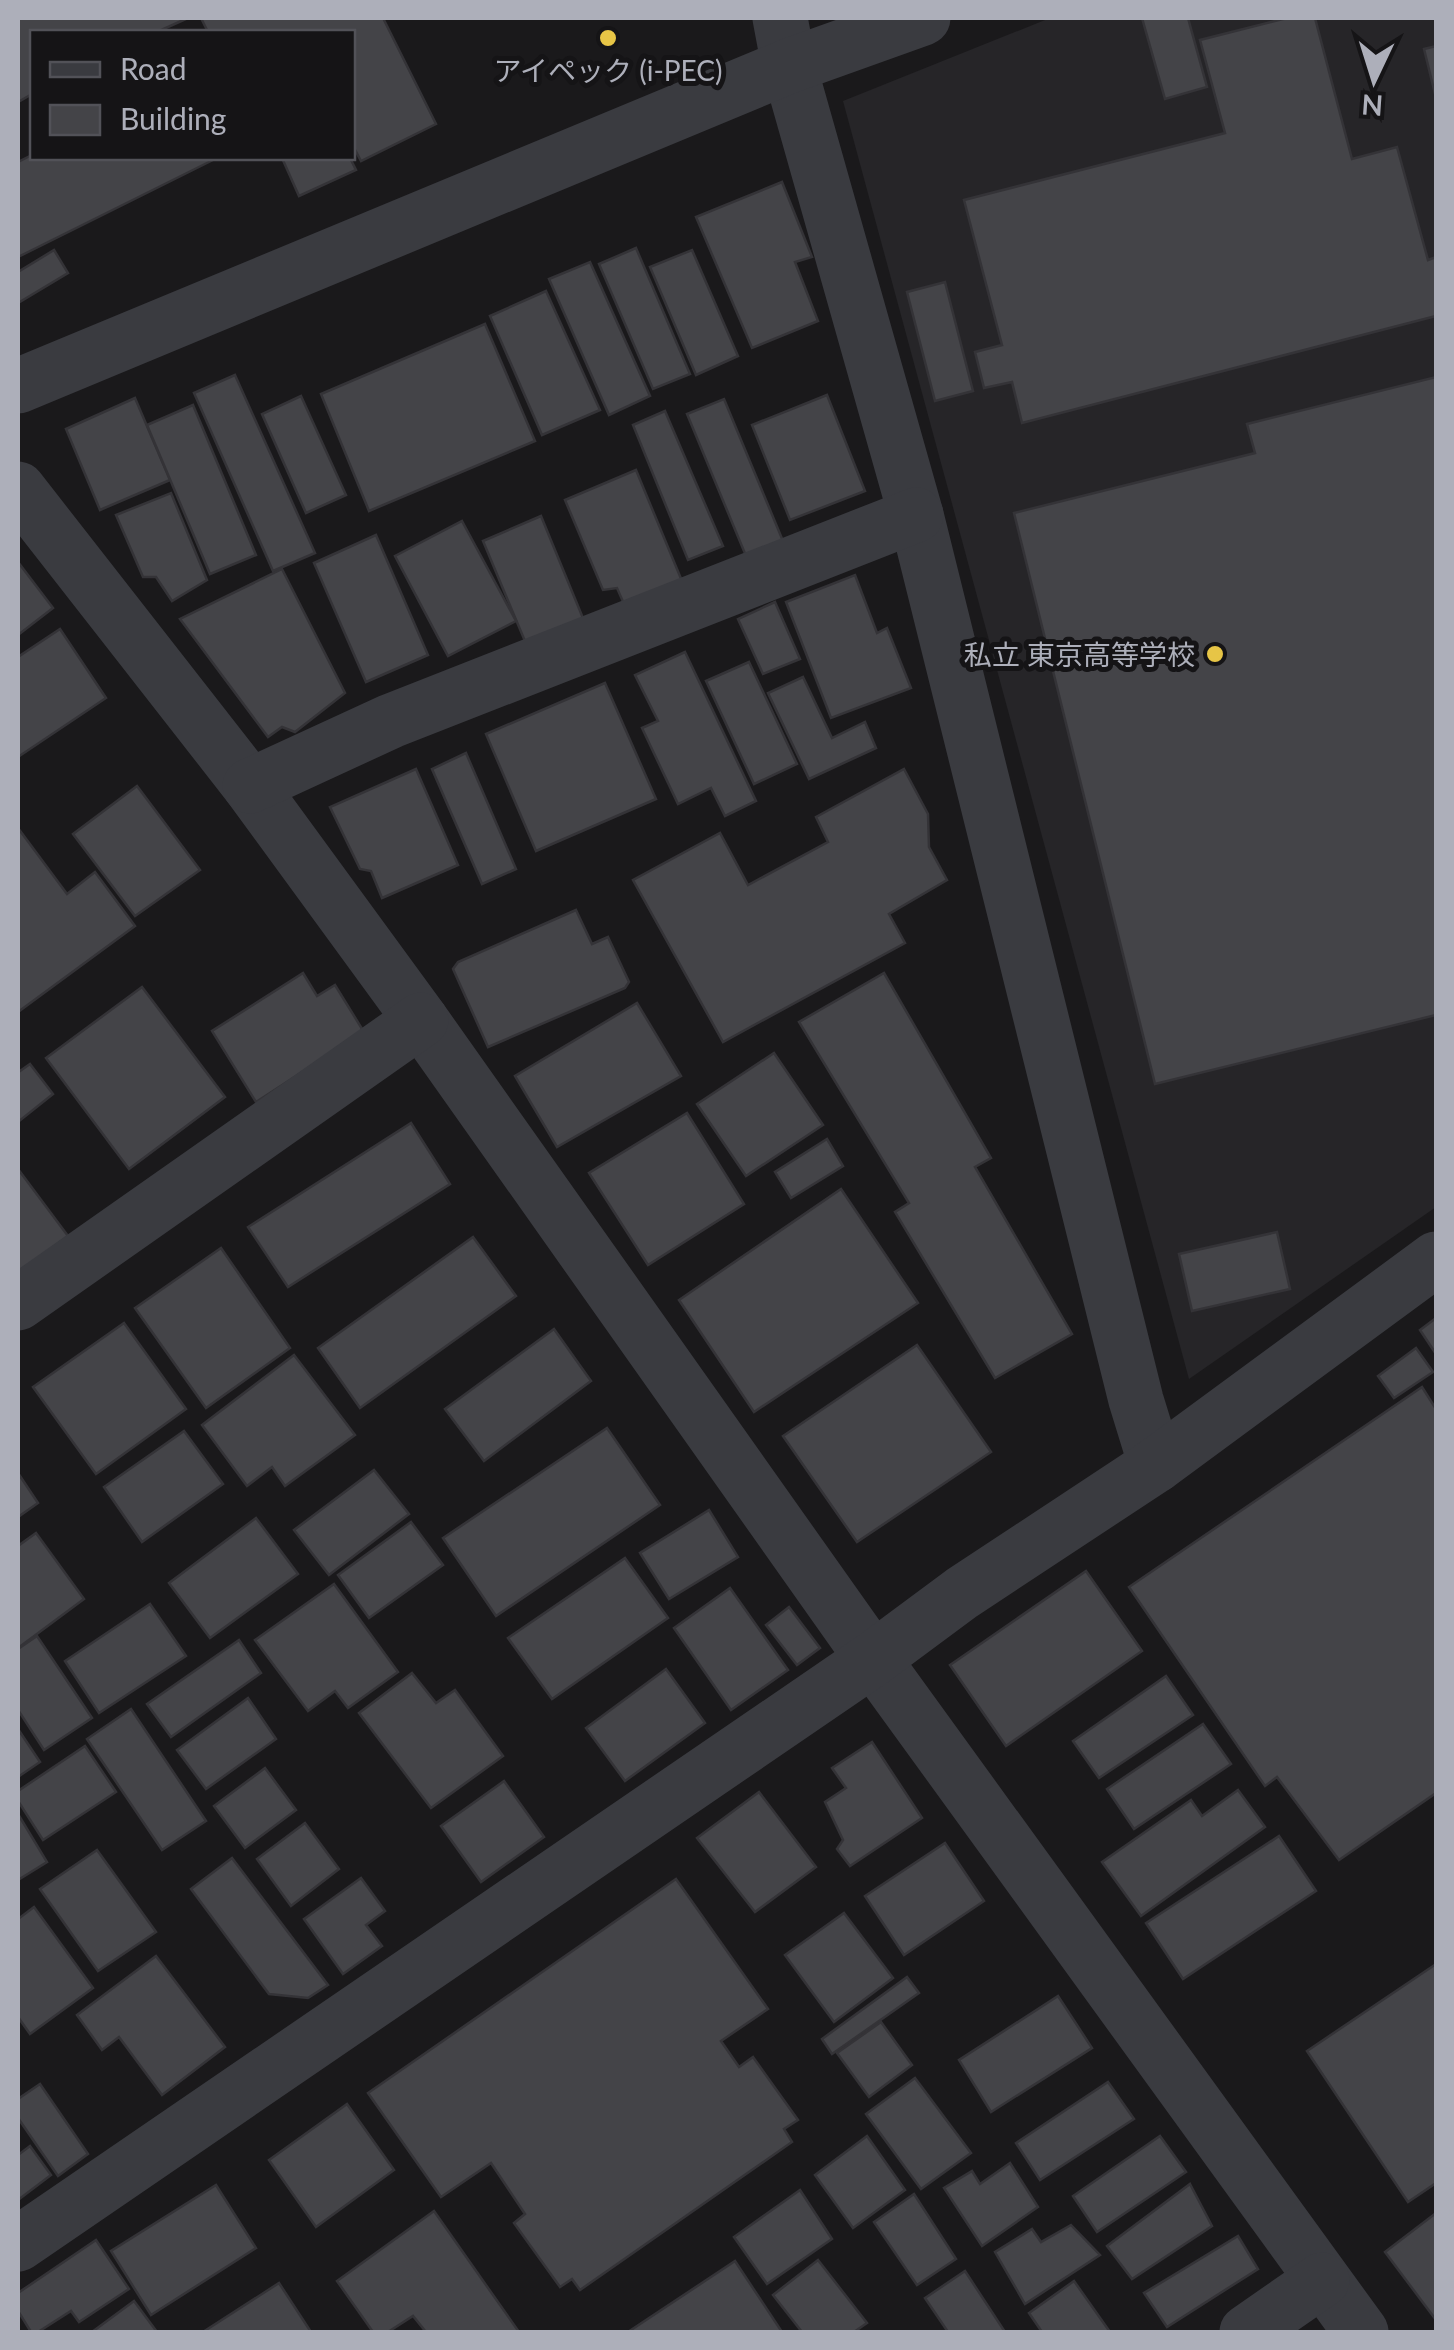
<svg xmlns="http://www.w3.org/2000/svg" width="1454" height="2350" font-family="Lato,'Noto Sans JP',sans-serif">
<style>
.built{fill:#262528}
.building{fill:#444448;stroke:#343337;stroke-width:2.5}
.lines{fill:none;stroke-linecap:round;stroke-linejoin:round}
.minor{stroke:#3a3b40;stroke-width:55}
.poi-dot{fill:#e7c546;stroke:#151416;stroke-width:4}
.labels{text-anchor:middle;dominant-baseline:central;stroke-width:10;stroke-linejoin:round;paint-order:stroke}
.poi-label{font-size:28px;fill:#adafba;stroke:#151416}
</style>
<rect width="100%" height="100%" fill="#1a191b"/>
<path class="built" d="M1050,18H1436V1207L1189,1379L843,101Z"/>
<g class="building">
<path d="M18,18H188L157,32H32V94L18,102Z"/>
<path d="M201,18H383L436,124L361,161L352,144V32H208Z"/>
<path d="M1142,18H1188L1207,87L1165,99Z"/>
<path d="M1287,18H1315L1352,159L1397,147L1428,260L1436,257V316L1022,423L1012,382L984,388L975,352L1002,345L964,200L1225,133L1200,40Z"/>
<path d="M1436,46V98L1424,49Z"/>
<path d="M32,155V158H217L18,257V162Z"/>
<path d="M282,158H350L356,170L299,196Z"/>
<path d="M782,182L812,257L795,262L818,321L752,348L696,217Z"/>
<path d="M636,248L690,374L653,389L599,264Z"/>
<path d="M54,250L68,273L18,303V272Z"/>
<path d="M692,250L738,356L696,375L650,267Z"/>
<path d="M590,262L650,396L609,415L549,279Z"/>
<path d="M945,282L973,391L935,401L907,292Z"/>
<path d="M546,291L600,410L542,435L490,316Z"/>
<path d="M485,324L535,441L369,511L321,394Z"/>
<path d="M235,375L315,553L273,571L194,393Z"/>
<path d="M1436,377V1015L1155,1084L1014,513L1255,453L1247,424Z"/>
<path d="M827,395L865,491L790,520L752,425Z"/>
<path d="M301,396L346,495L306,513L262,414Z"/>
<path d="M135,398L170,480L100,510L66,429Z"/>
<path d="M724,399L783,541L746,556L687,414Z"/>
<path d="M193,405L256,555L210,574L147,425Z"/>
<path d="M665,411L723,546L688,560L633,425Z"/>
<path d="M636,470L682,581L624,604L617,588L603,590L565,500Z"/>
<path d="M171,493L207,580L172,601L156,577H143L116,515Z"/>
<path d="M541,516L585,623L527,646L483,541Z"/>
<path d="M462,521L516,621L448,656L395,556Z"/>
<path d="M376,535L428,655L366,682L314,563Z"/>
<path d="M18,562L53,608L18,635Z"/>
<path d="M282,569L345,693L295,732L282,727L268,737L180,619Z"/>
<path d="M855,575L877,633L887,628L911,688L831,718L786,602Z"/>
<path d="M775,602L800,659L763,674L738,619Z"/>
<path d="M60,629L106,698L18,757V657Z"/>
<path d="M685,652L756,801L725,816L711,788L678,804L642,728L658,721L635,675Z"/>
<path d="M749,662L797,764L754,784L706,681Z"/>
<path d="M803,677L832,738L865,722L876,748L809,779L768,693Z"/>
<path d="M605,683L656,799L536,851L486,734Z"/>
<path d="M466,753L516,869L482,884L432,769Z"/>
<path d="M416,769L458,865L382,898L371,871L360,869L330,807Z"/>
<path d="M904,769L928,814L929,847L947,880L889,914L905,943L723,1042L633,880L720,833L748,885L828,842L816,817Z"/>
<path d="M137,786L200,870L135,916L73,834Z"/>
<path d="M18,828L67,894L95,872L135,926L18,1012Z"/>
<path d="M576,910L592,944L608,937L629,982L625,988L488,1047L453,969L458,962Z"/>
<path d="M303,973L317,996L335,985L364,1032L256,1102L212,1031Z"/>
<path d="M884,973L991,1158L975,1167L1072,1334L995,1378L895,1212L909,1203L799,1022Z"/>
<path d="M142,987L225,1097L129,1169L46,1058Z"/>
<path d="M637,1003L681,1076L557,1147L515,1076Z"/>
<path d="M774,1053L823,1125L746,1176L697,1104Z"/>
<path d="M30,1064L53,1094L18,1122V1068L20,1071Z"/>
<path d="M687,1113L744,1204L648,1265L589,1173Z"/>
<path d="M411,1123L450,1184L288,1287L248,1227Z"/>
<path d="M827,1139L843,1166L791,1198L775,1172Z"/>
<path d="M18,1169L68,1236L18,1274Z"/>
<path d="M841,1189L918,1303L754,1412L679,1300Z"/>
<path d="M1277,1232L1290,1289L1192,1311L1179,1254Z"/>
<path d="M473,1237L516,1296L360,1408L318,1348Z"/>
<path d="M221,1248L290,1348L206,1408L135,1308Z"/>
<path d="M1436,1318V1354L1420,1330Z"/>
<path d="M124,1323L186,1409L96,1474L33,1387Z"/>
<path d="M554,1329L591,1381L484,1461L445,1409Z"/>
<path d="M917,1345L991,1452L857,1542L783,1436Z"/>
<path d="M1416,1348L1433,1372L1394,1398L1378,1376Z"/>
<path d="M294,1355L355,1435L285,1486L272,1467L247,1486L202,1425Z"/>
<path d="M1422,1387L1436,1409V1793L1339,1860L1277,1777L1265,1786L1129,1587Z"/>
<path d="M607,1428L660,1505L496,1616L443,1538Z"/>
<path d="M184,1431L223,1484L142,1542L104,1487Z"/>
<path d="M374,1470L409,1514L329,1575L294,1530Z"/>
<path d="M18,1473L38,1503L18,1517Z"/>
<path d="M709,1510L738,1557L669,1599L640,1553Z"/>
<path d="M256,1518L298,1574L210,1638L169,1583Z"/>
<path d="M411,1522L443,1565L369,1618L338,1575Z"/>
<path d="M36,1533L84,1599L18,1648V1546Z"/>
<path d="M625,1558L668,1618L552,1699L508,1638Z"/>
<path d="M1086,1571L1142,1651L1006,1746L950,1665Z"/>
<path d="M334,1584L398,1672L348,1708L335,1691L308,1711L255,1640Z"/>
<path d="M730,1588L788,1670L731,1710L674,1628Z"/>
<path d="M150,1604L186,1656L99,1713L65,1661Z"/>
<path d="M789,1607L820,1648L797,1665L766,1625Z"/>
<path d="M37,1636L92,1718L44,1750L18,1710V1649Z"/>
<path d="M239,1640L261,1673L171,1737L147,1704Z"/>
<path d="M666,1669L705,1723L625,1781L586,1728Z"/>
<path d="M412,1673L436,1703L455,1690L503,1756L431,1808L359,1713Z"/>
<path d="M1166,1676L1193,1715L1099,1778L1073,1741Z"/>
<path d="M248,1698L276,1739L206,1789L177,1750Z"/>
<path d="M131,1709L206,1821L162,1850L87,1739Z"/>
<path d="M1203,1724L1231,1764L1134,1829L1107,1789Z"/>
<path d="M18,1729L40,1762L18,1777Z"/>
<path d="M872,1742L922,1818L850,1866L837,1849L843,1840L825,1802L846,1788L832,1768Z"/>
<path d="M85,1746L116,1792L43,1840L18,1801V1791Z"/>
<path d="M265,1768L296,1810L245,1848L214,1806Z"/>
<path d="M504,1781L544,1837L481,1882L441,1826Z"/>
<path d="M1238,1790L1265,1827L1141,1916L1102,1862L1191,1800L1202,1816Z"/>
<path d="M759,1792L816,1867L755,1912L697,1838Z"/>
<path d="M18,1814L47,1862L18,1880Z"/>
<path d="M305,1823L339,1869L291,1906L257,1859Z"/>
<path d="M1279,1836L1316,1891L1183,1979L1146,1923Z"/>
<path d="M945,1843L984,1901L904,1955L865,1896Z"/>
<path d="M97,1850L156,1932L98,1971L40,1889Z"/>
<path d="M232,1858L328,1985L308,1998L269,1994L191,1889Z"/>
<path d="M361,1878L385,1911L366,1925L382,1946L343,1974L304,1919Z"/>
<path d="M676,1879L768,2009L721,2041L739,2067L753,2057L798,2120L784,2129L792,2142L580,2290L572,2279L560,2287L514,2223L525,2214L491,2163L441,2197L368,2093Z"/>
<path d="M34,1907L93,1988L30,2034L18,2017V1919Z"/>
<path d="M844,1913L893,1978L834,2022L785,1955Z"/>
<path d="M156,1956L225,2047L162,2095L119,2037L102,2050L77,2015Z"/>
<path d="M1436,1964V2183L1408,2202L1307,2051Z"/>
<path d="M907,1977L919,1993L832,2054L822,2039Z"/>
<path d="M1058,1996L1092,2048L991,2112L959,2060Z"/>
<path d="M881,2022L912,2065L869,2097L837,2053Z"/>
<path d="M915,2078L971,2153L921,2189L866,2114Z"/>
<path d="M1108,2082L1134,2119L1040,2180L1016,2143Z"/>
<path d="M40,2084L88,2154L58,2176L18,2118V2099Z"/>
<path d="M347,2104L394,2170L316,2227L269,2160Z"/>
<path d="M867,2136L905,2190L853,2228L815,2175Z"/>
<path d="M1160,2136L1186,2172L1097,2232L1073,2196Z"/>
<path d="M30,2146L51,2175L18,2200V2155Z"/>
<path d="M1010,2163L1038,2207L982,2246L944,2188L972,2171L980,2184Z"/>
<path d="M1190,2184L1212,2226L1132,2279L1107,2246Z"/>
<path d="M216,2185L256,2248L151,2315L111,2251Z"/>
<path d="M800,2190L832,2239L767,2284L734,2237Z"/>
<path d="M914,2194L956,2259L917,2285L874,2222Z"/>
<path d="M434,2211L519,2332H426L413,2316L388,2332H373L337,2281Z"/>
<path d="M1436,2213V2320L1385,2252Z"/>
<path d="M1071,2225L1100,2255L1025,2304L995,2252L1032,2229L1041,2242Z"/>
<path d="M1238,2236L1258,2269L1167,2327L1144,2293Z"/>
<path d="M96,2240L129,2289L79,2322L71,2311L38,2332H31L18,2311V2293Z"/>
<path d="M818,2260L867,2323L854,2332H802L773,2295Z"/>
<path d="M735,2261L782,2332H628Z"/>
<path d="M965,2271L1005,2332H948L925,2298Z"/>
<path d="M1074,2281L1110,2332H1042L1029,2313Z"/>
<path d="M279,2283L311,2332H203Z"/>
<path d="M134,2301L157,2332H92Z"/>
</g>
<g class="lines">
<g class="minor">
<path d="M780,18L789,66L916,515L1136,1400L1156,1465"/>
<path d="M18,386L789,66L923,18"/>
<path d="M18,489L250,786L421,1020L873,1659L1361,2332"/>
<path d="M250,786L391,721L916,515"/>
<path d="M18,1303L421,1020"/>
<path d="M18,2244L873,1659L962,1593L1156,1465L1436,1259"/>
<path d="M1247,2332L1322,2280"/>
</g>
</g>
<g class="poi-dot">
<circle cx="608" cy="38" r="10"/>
<circle cx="1215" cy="654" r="10"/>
</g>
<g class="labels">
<g class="poi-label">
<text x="608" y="70">アイペック (i-PEC)</text>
<text x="1195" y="654" text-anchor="end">私立 東京高等学校</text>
</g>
</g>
<rect width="1454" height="2350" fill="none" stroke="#adafba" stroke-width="40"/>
<rect x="30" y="30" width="325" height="130" fill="#151416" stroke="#525258" stroke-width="2.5"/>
<rect x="50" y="62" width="50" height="15" fill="#3a3b40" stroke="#525258" stroke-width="2.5"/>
<text x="120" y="80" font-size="30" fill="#adafba">Road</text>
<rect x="50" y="105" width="50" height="30" fill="#444448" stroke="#525258" stroke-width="2.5"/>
<text x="120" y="130" font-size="30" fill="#adafba">Building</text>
<g transform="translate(1374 80) rotate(184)" stroke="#151416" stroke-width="8" paint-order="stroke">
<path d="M0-8L18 38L0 25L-18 38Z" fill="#adafba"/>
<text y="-15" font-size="28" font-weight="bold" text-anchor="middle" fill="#adafba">N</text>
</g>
</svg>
